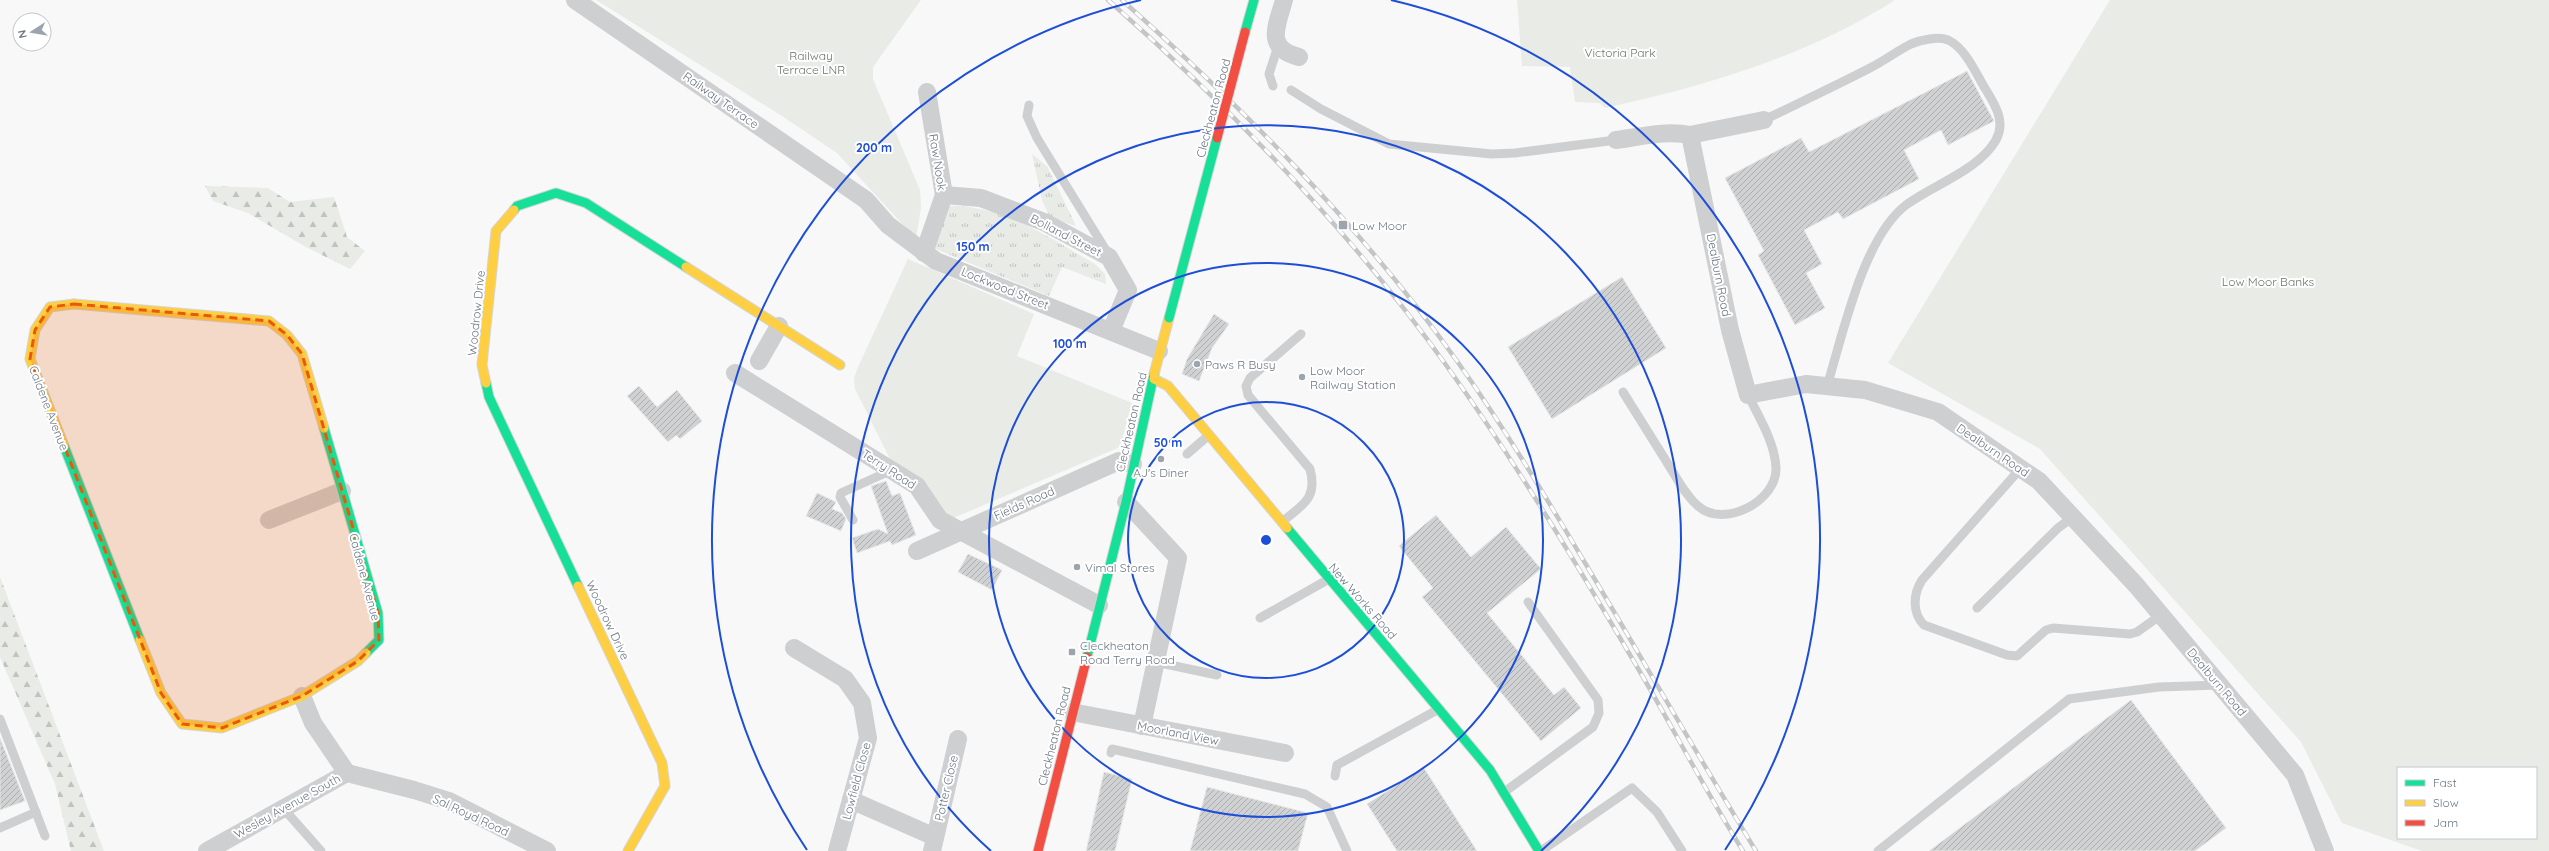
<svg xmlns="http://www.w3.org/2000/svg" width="2549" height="851" font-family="Quicksand,sans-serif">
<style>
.grass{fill:url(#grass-tufts)}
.forest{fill:url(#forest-firs)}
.park{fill:#e8ebe6;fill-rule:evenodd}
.building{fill:url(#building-hatch);stroke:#e8e8e8}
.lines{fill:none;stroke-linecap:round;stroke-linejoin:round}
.fast-casing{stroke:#d4d5d6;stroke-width:11}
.slow-casing{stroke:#d4d5d6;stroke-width:11}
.jam-casing{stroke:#d4d5d6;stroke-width:11}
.lane{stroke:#cecfd1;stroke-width:9}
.street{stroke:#cecfd1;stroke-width:18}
.fast{stroke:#16e098;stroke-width:9}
.slow{stroke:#ffcf43;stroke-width:9}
.jam{stroke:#f24e42;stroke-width:9}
.rail-casing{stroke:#c4c5c6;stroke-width:4.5}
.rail{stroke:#fff;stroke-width:3;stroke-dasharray:9;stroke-linecap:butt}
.fast-bridge-casing{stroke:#d4d5d6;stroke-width:11;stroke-linecap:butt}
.jam-bridge-casing{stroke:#d4d5d6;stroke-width:11;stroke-linecap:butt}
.fast-bridge{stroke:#16e098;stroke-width:9}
.jam-bridge{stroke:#f24e42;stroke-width:9}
.marked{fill:#e8590c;fill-opacity:0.2;stroke:#e8590c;stroke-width:3;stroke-dasharray:8 5;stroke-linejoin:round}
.ring{fill:none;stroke:#1d4ed8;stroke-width:2}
.poi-dot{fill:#9ca4ad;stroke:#fff;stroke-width:1.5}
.labels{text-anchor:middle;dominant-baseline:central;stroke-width:4;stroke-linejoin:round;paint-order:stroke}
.park-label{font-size:12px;fill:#667865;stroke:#fff}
.street-label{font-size:12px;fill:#6b7785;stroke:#fff}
.poi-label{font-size:12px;fill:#6b7785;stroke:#fff;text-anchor:start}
.centre{fill:#1d4ed8;stroke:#fff;stroke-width:2}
.ring-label{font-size:12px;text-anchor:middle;font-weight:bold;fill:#1d4ed8;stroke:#fff;stroke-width:4;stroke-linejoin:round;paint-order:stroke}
</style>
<defs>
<pattern id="grass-tufts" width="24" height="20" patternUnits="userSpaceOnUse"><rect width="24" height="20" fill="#e8ebe6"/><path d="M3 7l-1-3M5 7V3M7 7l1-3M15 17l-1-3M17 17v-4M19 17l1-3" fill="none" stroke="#c0c3c0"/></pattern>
<pattern id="forest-firs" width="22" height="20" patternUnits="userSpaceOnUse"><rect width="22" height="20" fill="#e8ebe6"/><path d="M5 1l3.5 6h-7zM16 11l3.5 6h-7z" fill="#c0c3c0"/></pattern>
<pattern id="building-hatch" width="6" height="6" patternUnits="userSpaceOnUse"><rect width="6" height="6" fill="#d0d1d2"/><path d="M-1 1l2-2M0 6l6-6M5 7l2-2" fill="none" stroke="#adaeb0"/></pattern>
</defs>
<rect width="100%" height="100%" fill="#f8f8f8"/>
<g class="grass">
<path d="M1032,154L1047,166L1076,226L1050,218L1042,200Z"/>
<path d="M950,206C1004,205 1050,238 1095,264L1105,274L1106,284L1062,267L1049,296L931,247L941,216Z"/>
</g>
<g class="forest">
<path d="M205,186L268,188L290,202L334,197L347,237L365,251L350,269L304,246L248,213L213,201Z"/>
<path d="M0,577L104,851H71L55,784L0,657Z"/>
</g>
<g class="park">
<path d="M596,0H921L873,67V79L920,190L921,208L916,239L837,153L782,116Z"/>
<path d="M1517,0H1895C1808,56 1705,86 1605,108L1600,103L1575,102L1570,67L1522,66Z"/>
<path d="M2110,0H2549V851H2422L2342,823L2301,742L2040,449L1888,363ZM2398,768H2536V838H2398Z"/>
<path d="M908,259L1034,314L1017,356L1132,403L1120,447L951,519L892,463L855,389L854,378L858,367Z"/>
</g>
<g class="building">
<path d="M1967,71L1994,121L1948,145L1941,130L1904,150L1919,179L1843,219L1838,212L1804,230L1822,264L1806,273L1825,308L1795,325L1758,255L1764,251L1725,178L1801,138L1809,152Z"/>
<path d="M1622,277L1666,348L1552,419L1508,347Z"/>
<path d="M1214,314L1229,324L1212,348L1199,381L1182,374L1187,359Z"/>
<path d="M639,386L657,407L677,390L702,421L680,439L676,435L668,442L627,396Z"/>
<path d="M886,481L892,496L900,493L916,535L892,545L890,541L857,553L852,538L878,529L888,534L871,486Z"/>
<path d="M817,493L836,502L832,509L842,513L846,519L841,531L806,516Z"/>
<path d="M1436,515L1471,557L1506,527L1541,569L1487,613L1554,695L1564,687L1581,708L1541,741L1422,597L1433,588L1399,546Z"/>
<path d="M968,554L1002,570L992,590L958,572Z"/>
<path d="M2131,700L2226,828L2195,851H1929Z"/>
<path d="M0,738L25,801L0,810Z"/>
<path d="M1424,768L1477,851H1397L1367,804Z"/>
<path d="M1104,772L1132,779L1115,851H1086Z"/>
<path d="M1207,787L1308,813L1298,851H1190Z"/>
</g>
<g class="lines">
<defs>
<g id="fast">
<path d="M1245,32L1254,0"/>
<path d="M514,210L517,206L556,193L586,203L686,267"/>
<path d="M486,383L489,397L578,586"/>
<path d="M324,428L378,613L379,640L366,653"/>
<path d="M64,446L140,640"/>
<path d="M1287,528L1490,770L1539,851"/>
<path d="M1087,657L1126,502L1154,374"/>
</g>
<g id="slow">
<path d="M686,267L840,365"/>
<path d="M74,304L269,321L287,335L302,354L324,428"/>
<path d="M1154,374L1169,318"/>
<path d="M1154,379L1168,386L1287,528"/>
<path d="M486,383L482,365L496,231L514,210"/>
<path d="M64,446L30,359L35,330L50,307L74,304"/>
<path d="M578,586L662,763L665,786L628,851"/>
<path d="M140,640L161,693L182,724L222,728L302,696L358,661L366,653"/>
</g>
<path id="jam" d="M1038,851L1087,657"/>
</defs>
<use href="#fast" class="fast-casing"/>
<use href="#slow" class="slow-casing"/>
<use href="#jam" class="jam-casing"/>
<g class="lane">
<path d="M1273,86L1269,74L1278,46"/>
<path d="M1291,90L1321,109L1389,144L1492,154L1515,153L1616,140"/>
<path d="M1029,105L1027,116L1037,138L1107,252"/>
<path d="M1764,120C1799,103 1835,86 1870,68C1884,61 1897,51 1911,44C1921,40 1938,36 1948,40C1964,47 1975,71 1983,85C1993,102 2007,120 1996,140C1979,170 1933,185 1906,205C1863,238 1843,334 1827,386"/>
<path d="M1623,392C1638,416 1653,440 1668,464C1677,478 1685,495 1698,506C1724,529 1777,501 1776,468C1775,443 1759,417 1748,395"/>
<path d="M1187,454L1209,435"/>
<path d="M2021,468L1922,580C1913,594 1912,613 1924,625L2007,655L2017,656L2046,630L2053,628L2130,634L2137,632L2161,615"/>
<path d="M853,520L840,497L841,493L892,470"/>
<path d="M1282,522C1302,505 1318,499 1310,469L1248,395L1246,386L1250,378L1301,334"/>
<path d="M1977,608L2058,528L2073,517"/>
<path d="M1260,618L1329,579"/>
<path d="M1156,662L1217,675"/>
<path d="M0,719L45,836"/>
<path d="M1111,753L1112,749L1305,794L1327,807L1347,851"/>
<path d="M1335,776L1337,765L1439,709"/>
<path d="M1503,793L1593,727L1599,713L1598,700L1528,602"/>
<path d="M283,808L321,851"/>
<path d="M0,828L36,812"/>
<path d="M1541,851L1632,788L1657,812L1682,851"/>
<path d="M1878,851L2069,699L2159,687L2220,685"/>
</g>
<g class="street">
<path d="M575,0L866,200L888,225L936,261L1159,351"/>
<path d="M1284,0C1277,26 1264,48 1299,57"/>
<path d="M1690,135L1730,330L1748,395L1806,384L1865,390L1938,412L2039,481L2136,585L2295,775L2325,851"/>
<path d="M1616,140C1640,137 1666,130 1690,135L1764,120"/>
<path d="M944,195L981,198L1044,222L1109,257L1128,290L1111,331"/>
<path d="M924,253L944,195L927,92"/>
<path d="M759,361L779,326"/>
<path d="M735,373L917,486L940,520L1099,605"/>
<path d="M1126,502L1178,558L1142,726"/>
<path d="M269,520L342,491"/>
<path d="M917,551L1119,461L1133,464"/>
<path d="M794,648L845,679L862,703L868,738L837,851"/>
<path d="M302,696L313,723L347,773"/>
<path d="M1072,712L1285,753"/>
<path d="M347,773L414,790L449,801L547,851"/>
<path d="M851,800L935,837"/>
<path d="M207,851L347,773"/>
<path d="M932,851L958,739"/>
</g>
<use href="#fast" class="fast"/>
<use href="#slow" class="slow"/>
<use href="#jam" class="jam"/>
<defs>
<g id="rail">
<path d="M1108,0C1233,110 1349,229 1446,365C1515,461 1576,563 1636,665C1672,726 1705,790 1743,851"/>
<path d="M1122,0C1245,110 1361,226 1457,361C1509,434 1554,511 1600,588C1652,676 1703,764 1756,851"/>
</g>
</defs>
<use href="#rail" class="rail-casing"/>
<use href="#rail" class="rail"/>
<defs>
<path id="fast-bridge" d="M1169,318L1217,138"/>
<path id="jam-bridge" d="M1217,138L1245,32"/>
</defs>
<use href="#fast-bridge" class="fast-bridge-casing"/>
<use href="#jam-bridge" class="jam-bridge-casing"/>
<use href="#fast-bridge" class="fast-bridge"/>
<use href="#jam-bridge" class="jam-bridge"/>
</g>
<path class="marked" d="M74,304L269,321L287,335L302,354L378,613L379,640L358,661L302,696L222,728L182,724L161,693L30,359L35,330L50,307Z"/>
<g class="ring">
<circle cx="1266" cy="540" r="138"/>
<circle cx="1266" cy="540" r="277"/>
<path d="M991 851A415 415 0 1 1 1541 851"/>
<path d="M807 850A554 554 0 0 1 1141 0M1391 0A554 554 0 0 1 1725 850"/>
</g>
<g class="poi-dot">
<rect x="1338" y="220" width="10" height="10" rx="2"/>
<circle cx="1197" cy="364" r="4"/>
<circle cx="1302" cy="377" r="4"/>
<circle cx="1161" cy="459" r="4"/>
<circle cx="1077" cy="567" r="4"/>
<rect x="1068" y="648" width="8" height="8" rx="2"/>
</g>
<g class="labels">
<g class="park-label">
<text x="1620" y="52">Victoria Park</text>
<text x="811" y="55">Railway<tspan x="811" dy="14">Terrace LNR</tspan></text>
<text x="2268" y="281">Low Moor Banks</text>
</g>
<g class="street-label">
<text transform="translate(721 100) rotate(35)">Railway Terrace</text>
<text transform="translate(1213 108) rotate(-75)">Cleckheaton Road</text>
<text transform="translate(938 162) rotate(81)">Raw Nook</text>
<text transform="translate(1066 235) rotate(27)">Bolland Street</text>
<text transform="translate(1719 275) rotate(79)">Dealburn Road</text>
<text transform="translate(1005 288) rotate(22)">Lockwood Street</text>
<text transform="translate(476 313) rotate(-84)">Woodrow Drive</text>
<text transform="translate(49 408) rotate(69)">Caldene Avenue</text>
<text transform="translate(1131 422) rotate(-77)">Cleckheaton Road</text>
<text transform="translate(1993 450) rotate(34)">Dealburn Road</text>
<text transform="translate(889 469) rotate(33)">Terry Road</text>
<text transform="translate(1024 503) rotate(-24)">Fields Road</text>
<text transform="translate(365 577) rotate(75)">Caldene Avenue</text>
<text transform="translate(1363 601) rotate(49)">New Works Road</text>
<text transform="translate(608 620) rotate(65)">Woodrow Drive</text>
<text transform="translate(2217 682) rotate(50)">Dealburn Road</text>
<text transform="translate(1178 733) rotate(11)">Moorland View</text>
<text transform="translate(1054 736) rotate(-76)">Cleckheaton Road</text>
<text transform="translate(856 781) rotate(-75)">Lowfield Close</text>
<text transform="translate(946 788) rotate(-77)">Potter Close</text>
<text transform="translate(287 806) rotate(-29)">Wesley Avenue South</text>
<text transform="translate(471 815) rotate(25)">Sal Royd Road</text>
</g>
<g class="poi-label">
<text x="1352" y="225">Low Moor</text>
<text x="1205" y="364">Paws R Busy</text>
<text x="1310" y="370">Low Moor<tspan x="1310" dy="14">Railway Station</tspan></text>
<text x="1161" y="472" text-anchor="middle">AJ's Diner</text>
<text x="1085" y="567">Vimal Stores</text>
<text x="1080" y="645">Cleckheaton<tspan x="1080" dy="14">Road Terry Road</tspan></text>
</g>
</g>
<circle cx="1266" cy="540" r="6" class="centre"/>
<g class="ring-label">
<text x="874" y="152">200 m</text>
<text x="973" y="251">150 m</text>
<text x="1070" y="348">100 m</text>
<text x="1168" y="447">50 m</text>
</g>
<rect x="2397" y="767" width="140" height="72" fill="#ffffff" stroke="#c4c9ce"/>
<rect x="2405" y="780" width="20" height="6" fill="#16e098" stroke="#c4c9ce"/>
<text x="2433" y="787" font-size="12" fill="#6b7785">Fast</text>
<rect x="2405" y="800" width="20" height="6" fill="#ffcf43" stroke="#c4c9ce"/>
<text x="2433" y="807" font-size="12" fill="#6b7785">Slow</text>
<rect x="2405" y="820" width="20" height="6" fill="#f24e42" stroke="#c4c9ce"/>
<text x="2433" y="827" font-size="12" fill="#6b7785">Jam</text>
<g transform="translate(32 32) rotate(258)"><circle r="19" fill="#ffffff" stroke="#c4c9ce"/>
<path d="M0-3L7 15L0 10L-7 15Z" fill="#9ca4ad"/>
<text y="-6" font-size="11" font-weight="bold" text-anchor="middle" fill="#6b7785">N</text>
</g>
</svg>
